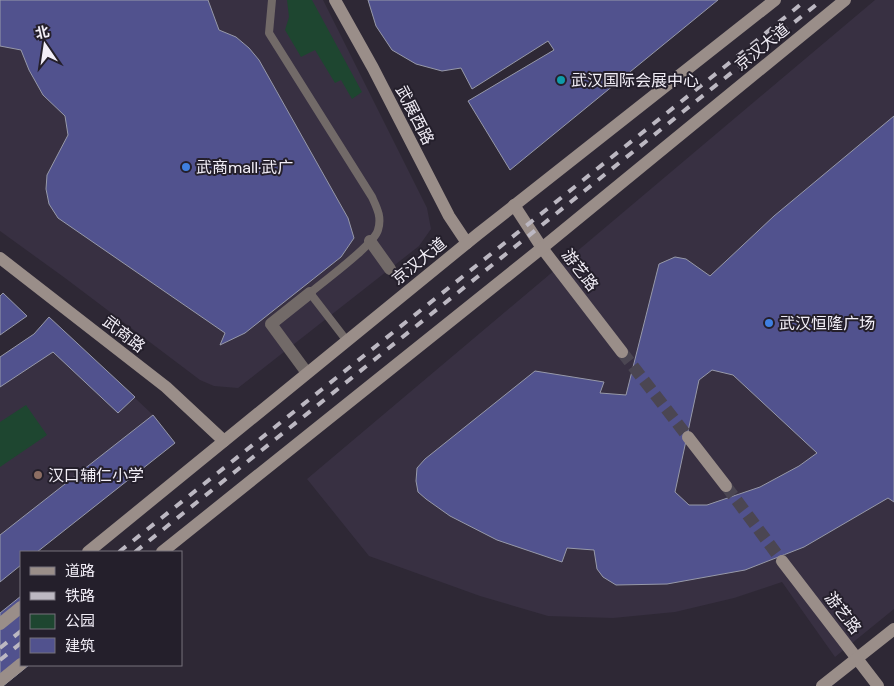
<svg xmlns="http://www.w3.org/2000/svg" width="894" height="686" font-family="'DM Sans','Noto Sans SC',sans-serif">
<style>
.built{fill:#383042}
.green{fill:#1e4630}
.building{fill:#51528e;stroke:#9799a9;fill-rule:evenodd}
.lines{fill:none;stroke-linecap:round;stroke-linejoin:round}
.secondary-tunnel{stroke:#4b4652;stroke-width:12;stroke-dasharray:12 6;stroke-linecap:butt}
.lane{stroke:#726a68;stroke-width:8}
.street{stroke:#726a68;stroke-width:12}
.secondary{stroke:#9a8e89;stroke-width:12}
.rail{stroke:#bcb8c2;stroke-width:4;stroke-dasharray:9 9;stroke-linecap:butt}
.culture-dot{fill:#0f9aa8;stroke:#241f2b;stroke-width:2}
.shop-dot{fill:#3f7fe0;stroke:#241f2b;stroke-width:2}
.education-dot{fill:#8d6e63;stroke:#241f2b;stroke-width:2}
.labels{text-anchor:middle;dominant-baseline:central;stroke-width:4;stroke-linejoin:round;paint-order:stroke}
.street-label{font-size:16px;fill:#f2eef7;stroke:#241f2b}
.poi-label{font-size:16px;fill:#f2eef7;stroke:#241f2b;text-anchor:start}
</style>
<rect width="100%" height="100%" fill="#2e2835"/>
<g class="built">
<path d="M0,0H323L427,208L431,229L419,246L238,388L214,386L200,380L65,278L0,231Z"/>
<path d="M875,0H894V609L835,657L782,582L734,598L675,612L613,618L548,616L480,596L369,556L307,479Z"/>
<path d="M49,317L153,415L0,535V357L34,334Z"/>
</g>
<g class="green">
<path d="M287,0H312L362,92L352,99L341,80L335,83L315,50L301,57L285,30L289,17Z"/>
<path d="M26,405L47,435L0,467V422Z"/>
</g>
<g class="building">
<path d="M0,0H208L219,30L236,37L249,48L259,60L348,218L354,238L341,257L245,333L220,345L225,333L58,218L49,204L46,189L47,175L68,135L65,116L43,95L29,70L21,50L0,46Z"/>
<path d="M368,0H718L510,170L468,101L554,50L548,41L472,89L461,68L442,71L416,64L392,50L376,26Z"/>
<path d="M894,116V502L888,498L804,547L745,570L667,584L616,585L603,577L597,569L594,550L567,548L562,562L497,540L450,516L426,499L418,492L416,481L417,468L425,459L535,371L604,382L600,393L626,395L659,264L675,257L686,259L710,276L774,216ZM712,370L733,375L817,453L799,466L760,487L707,505H689L675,492L699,380Z"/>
<path d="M3,293L27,316L0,335V296Z"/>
<path d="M49,317L135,397L118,413L53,352L0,387V357L34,334Z"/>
<path d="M153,415L175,443L37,552H21V565L0,582V535Z"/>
<path d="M21,596V665H29L3,686H0V613Z"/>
</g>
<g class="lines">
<g class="secondary-tunnel">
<path d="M622,352L688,437"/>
<path d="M726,486L782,561"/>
</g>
<path class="lane" d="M272,0L269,33L372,197C377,208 382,217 378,230C374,245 324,281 310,293L347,341"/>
<g class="street">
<path d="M370,241L390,269"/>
<path d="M307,373L271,324L310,293"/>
</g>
<g class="secondary">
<path d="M335,0L373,68L449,216L467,243"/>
<path d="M514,205L542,248L622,352"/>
<path d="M0,258L166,387L224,441"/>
<path d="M688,437L726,486"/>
<path d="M88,552L478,234L775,0"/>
<path d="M162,552L542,248L845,0"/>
<path d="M782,561L878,686"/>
<path d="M0,624L21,607"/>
<path d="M0,681L21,664"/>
<path d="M822,686L894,629"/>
</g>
<g class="rail">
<path d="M119,552L728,64L806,0"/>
<path d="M135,552L822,0"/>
<path d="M0,648L21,631"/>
<path d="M0,660L21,643"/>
</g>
</g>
<circle class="culture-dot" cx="561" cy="80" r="5"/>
<g class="shop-dot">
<circle cx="186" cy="167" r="5"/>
<circle cx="769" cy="323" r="5"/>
</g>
<circle class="education-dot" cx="38" cy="475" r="5"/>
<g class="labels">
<g class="street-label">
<text transform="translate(762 47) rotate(-39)">京汉大道</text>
<text transform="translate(415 115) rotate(63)">武展西路</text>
<text transform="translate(419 261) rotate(-39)">京汉大道</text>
<text transform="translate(580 270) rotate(52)">游艺路</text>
<text transform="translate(124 334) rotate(38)">武商路</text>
<text transform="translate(843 613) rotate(52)">游艺路</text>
</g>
<g class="poi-label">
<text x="571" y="80">武汉国际会展中心</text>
<text x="196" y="167">武商mall·武广</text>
<text x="779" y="323">武汉恒隆广场</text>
<text x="48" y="475">汉口辅仁小学</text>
</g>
</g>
<rect x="20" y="551" width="162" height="115" fill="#241f2b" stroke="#76727d"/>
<rect x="30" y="567" width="25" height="8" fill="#9a8e89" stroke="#76727d"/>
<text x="65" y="576" font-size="15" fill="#f2eef7">道路</text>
<rect x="30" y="592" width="25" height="8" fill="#bcb8c2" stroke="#76727d"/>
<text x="65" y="601" font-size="15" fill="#f2eef7">铁路</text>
<rect x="30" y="614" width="25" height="15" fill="#1e4630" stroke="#76727d"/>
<text x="65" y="626" font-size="15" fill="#f2eef7">公园</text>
<rect x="30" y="638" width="25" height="15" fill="#51528e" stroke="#76727d"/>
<text x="65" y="651" font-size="15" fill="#f2eef7">建筑</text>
<g transform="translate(45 45) rotate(347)" stroke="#241f2b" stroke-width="4" paint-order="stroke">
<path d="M0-4L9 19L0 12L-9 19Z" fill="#f2eef7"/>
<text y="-8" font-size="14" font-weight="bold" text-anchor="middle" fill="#f2eef7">北</text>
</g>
</svg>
